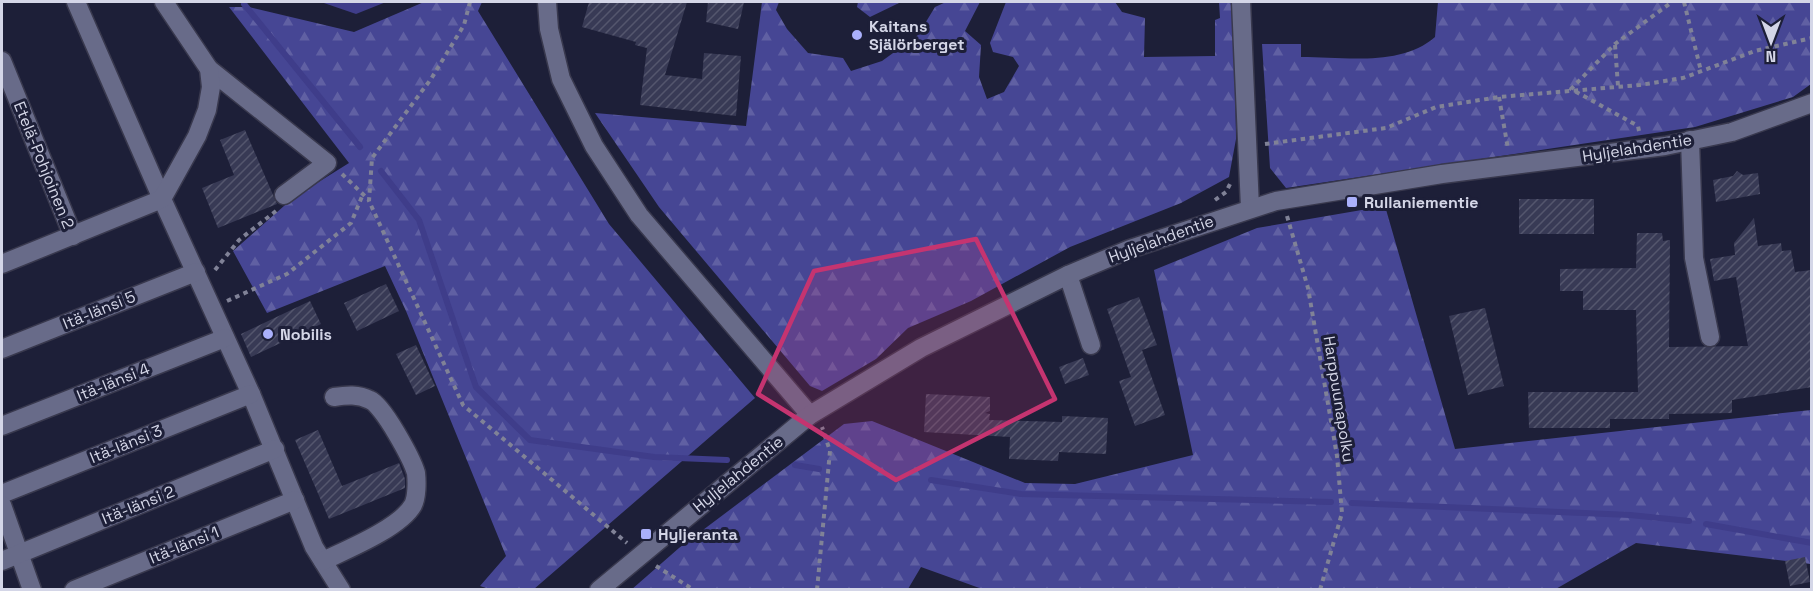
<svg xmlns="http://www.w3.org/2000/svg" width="1813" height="591" font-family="'Space Grotesk',sans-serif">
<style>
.forest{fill:url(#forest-firs)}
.water{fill:#3f3d8a}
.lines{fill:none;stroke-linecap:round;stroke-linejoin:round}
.stream{stroke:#3f3d8a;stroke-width:6}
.building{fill:url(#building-hatch)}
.minor-casing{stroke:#39394e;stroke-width:21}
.path{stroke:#808297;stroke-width:4;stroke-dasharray:4.5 4.5;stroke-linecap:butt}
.minor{stroke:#686b89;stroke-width:18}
.marked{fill:#c53470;fill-opacity:0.2;stroke:#c53470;stroke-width:4.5;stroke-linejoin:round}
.poi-dot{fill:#aab0fb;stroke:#1d1f38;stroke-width:2}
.labels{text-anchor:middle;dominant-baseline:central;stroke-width:6;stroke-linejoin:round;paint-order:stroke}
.poi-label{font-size:16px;font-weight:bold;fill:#d4d6e7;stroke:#1d1f38;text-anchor:start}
.street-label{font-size:16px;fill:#d4d6e7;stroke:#1d1f38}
</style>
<defs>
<pattern id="forest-firs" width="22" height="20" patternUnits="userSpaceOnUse" patternTransform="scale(1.5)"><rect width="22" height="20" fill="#464694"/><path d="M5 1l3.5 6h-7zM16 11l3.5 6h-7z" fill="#6060a3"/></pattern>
<pattern id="building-hatch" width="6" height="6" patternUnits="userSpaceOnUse" patternTransform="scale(1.5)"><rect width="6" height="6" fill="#383a55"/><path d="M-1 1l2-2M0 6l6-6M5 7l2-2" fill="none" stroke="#54566d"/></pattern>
</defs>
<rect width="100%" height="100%" fill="#1d1f38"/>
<g class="forest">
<path d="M424,2H482L478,11L609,224L755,398L534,589H489L480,586L506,556L406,311L385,266L267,313L233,251L293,198L349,163L229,7H249L354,32Z"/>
<path d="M762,2H779L776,10L787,29L808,53L843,58L851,71L882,61L918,35L935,7L946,2H980L965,31L981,45L979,77L987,99L1004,92L1019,66L1013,57L993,52L990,43L1006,2H1115L1122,12L1145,18L1144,57L1215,56V20L1220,18L1219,2H1234L1236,139L1229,177L1181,203L1070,247L971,301L908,328L876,359L822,391L810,386L659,207L595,113L746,126Z"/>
<path d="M858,2H901L870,17L857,7Z"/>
<path d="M1438,2H1811V84L1793,97L1695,127L1286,188L1270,168L1262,44H1301V57C1343,57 1401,67 1435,37Z"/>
<path d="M1385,206L1455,449L1811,410V564L1636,543L1554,590H985L921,567L908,589L631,590L679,548L844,424L872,421L1025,483L1075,484L1193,455L1154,270L1257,228Z"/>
</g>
<path class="water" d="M321,2H386L356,14Z"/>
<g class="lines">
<g class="stream">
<path d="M244,4L360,147"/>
<path d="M381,171L419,220L476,387L530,440L654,457L727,460"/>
<path d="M795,465L819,469"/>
<path d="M931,480L1021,494L1331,502"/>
<path d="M1352,503L1630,515L1689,521"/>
<path d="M1706,524L1812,543"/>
</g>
</g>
<g class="building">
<path d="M589,2H687L665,75L702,79L704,53L741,56L736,116L640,105L647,48L635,45L636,42L582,27Z"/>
<path d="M708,2H744L738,29L706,22Z"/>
<path d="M245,130L277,204L218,228L202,188L234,175L220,140Z"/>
<path d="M1737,171L1743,175L1758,173L1760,194L1716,202L1713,180L1733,176Z"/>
<rect x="1519" y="199" width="75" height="35"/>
<path d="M1754,218L1758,246L1781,243L1782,251L1791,250L1795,272L1812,270V387L1732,400V413L1669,414V419H1610V428H1529L1528,392H1638L1636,310H1583V291H1560V269L1636,268L1637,233H1662L1663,241L1670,240L1669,347L1748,346L1736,277L1714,281L1710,259L1735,255L1734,243Z"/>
<path d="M386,284L399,311L357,331L344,303Z"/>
<path d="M1139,297L1157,345L1142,350L1165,415L1135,426L1119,381L1131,377L1107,309Z"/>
<path d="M310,301L321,324L251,357L241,334Z"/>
<path d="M1485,308L1504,386L1468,395L1449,316Z"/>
<path d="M416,345L435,386L416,395L396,354Z"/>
<path d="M1083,358L1089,375L1065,384L1059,367Z"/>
<path d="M926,394L990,397V411L985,413L990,414L989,420L1062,422V416L1108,418L1106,454L1059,452L1058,461L1009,459L1010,437L924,432Z"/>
<path d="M318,430L342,486L399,463L405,479V488L329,519L295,440Z"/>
<path d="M1805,557L1810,582L1790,586L1785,561Z"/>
</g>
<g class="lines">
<defs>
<g id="minor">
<path d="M76,2L162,199L251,394L314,547L341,590"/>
<path d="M547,2L549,29L561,79L594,146L639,215L810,415"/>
<path d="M1241,2L1250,208"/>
<path d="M2,61L73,236"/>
<path d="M209,69L327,163L284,195"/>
<path d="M1690,140L1694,258L1710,337"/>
<path d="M2,264L162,199L197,136L207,110L211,87L209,69L164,2"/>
<path d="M1068,275L1091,345"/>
<path d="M2,349L196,272"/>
<path d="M2,426L225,338"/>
<path d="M2,494L251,394"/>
<path d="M2,505L32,590"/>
<path d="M2,561L275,449"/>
<path d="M323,561C346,550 400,528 413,505C417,497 417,482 416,473C412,459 383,405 370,400C358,394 347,395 334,397"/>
<path d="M74,590L295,500"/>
<path d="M599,590L810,415L921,348L1068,275L1130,249L1276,201L1442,174L1665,146L1732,132L1812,103"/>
</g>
</defs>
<use href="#minor" class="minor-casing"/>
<g class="path">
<path d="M470,2L464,25L431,79L372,158L369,201L463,405L627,543"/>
<path d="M1684,2L1701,71"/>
<path d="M1615,45L1618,86"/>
<path d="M1499,97L1508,149"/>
<path d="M1639,131L1638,126L1571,89L1615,44L1672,2"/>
<path d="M1265,144L1386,128L1436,107L1499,97L1640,85L1683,78L1755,51L1812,38"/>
<path d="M342,174L369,200"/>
<path d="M1215,200L1226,192L1230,184"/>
<path d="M1287,216L1308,288L1337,456L1342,513L1320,590"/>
<path d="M215,270L239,240L276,211"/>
<path d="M227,301L287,274L351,223L363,194"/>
<path d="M656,566L694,590"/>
<path d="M817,590L830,451L822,427"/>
</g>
<use href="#minor" class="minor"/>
</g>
<path class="marked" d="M976,239L1055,399L896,480L758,394L814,271Z"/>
<g class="poi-dot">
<circle cx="857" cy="35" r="6"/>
<rect x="1346" y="196" width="12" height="12" rx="3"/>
<circle cx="268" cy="334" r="6"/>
<rect x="640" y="528" width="12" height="12" rx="3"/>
</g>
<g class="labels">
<g class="poi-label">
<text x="869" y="26">Kaitans<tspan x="869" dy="18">Själörberget</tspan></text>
<text x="1364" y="202">Rullaniementie</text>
<text x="280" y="334">Nobilis</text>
<text x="658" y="534">Hyljeranta</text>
</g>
<g class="street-label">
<text transform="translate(1637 148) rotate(-9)">Hyljelahdentie</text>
<text transform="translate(44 165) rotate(68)">Etelä-Pohjoinen 2</text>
<text transform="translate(1161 239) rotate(-20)">Hyljelahdentie</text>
<text transform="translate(99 310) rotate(-22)">Itä-länsi 5</text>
<text transform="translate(113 382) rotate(-22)">Itä-länsi 4</text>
<text transform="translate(1339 399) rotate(81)">Harppuunapolku</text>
<text transform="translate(126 444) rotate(-22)">Itä-länsi 3</text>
<text transform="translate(738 474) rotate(-39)">Hyljelahdentie</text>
<text transform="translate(138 505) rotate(-22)">Itä-länsi 2</text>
<text transform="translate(184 545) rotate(-22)">Itä-länsi 1</text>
</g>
</g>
<rect width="1813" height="591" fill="none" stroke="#d4d6e7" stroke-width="6"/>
<g transform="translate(1771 42) rotate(180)" stroke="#1d1f38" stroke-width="4.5" paint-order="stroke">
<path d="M0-4.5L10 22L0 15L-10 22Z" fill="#d4d6e7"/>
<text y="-9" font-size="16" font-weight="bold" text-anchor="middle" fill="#d4d6e7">N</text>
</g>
</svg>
